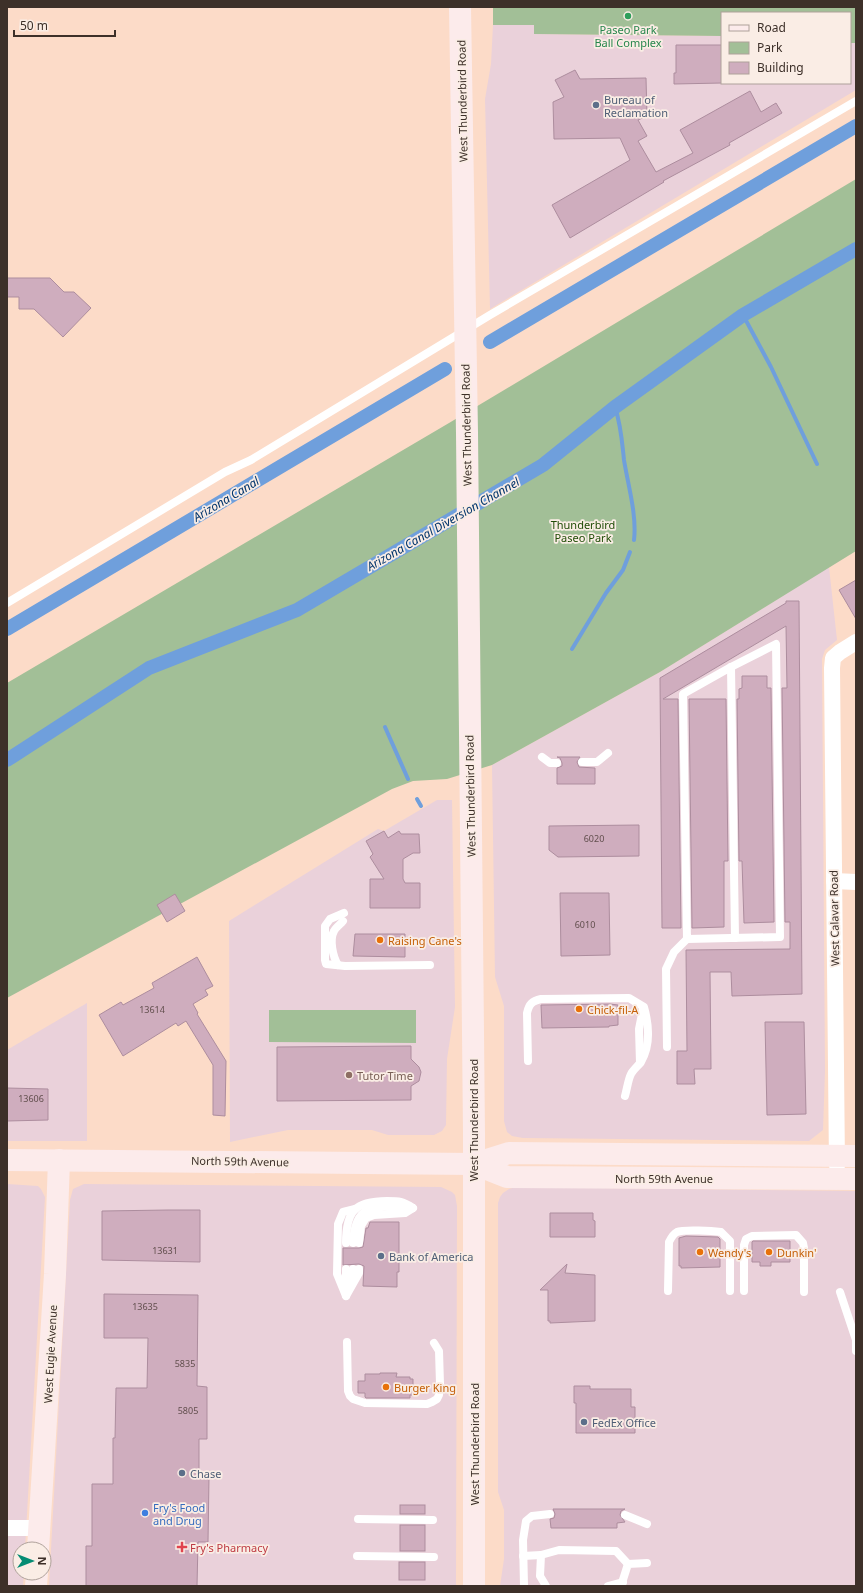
<svg xmlns="http://www.w3.org/2000/svg" width="863" height="1593" viewBox="0 0 863 1593" font-family="'Noto Sans',sans-serif">
	<style>
		.commercial { fill: #ead1da }
		.green { fill: #a2bf97 }
		.lines { fill: none; stroke-linecap: round; stroke-linejoin: round }
		.stream { stroke: #6f9fdc; stroke-width: 4 }
		.canal { stroke: #6f9fdc; stroke-width: 14 }
		.building { fill: #cfadbe; stroke: #ad8d9e }
		.lane { stroke: #fff; stroke-width: 8 }
		.street { stroke: #fff; stroke-width: 16 }
		.secondary { stroke: #fcebeb; stroke-width: 22 }
		.leisure-dot { fill: #2e9e5b; stroke: #faede5; stroke-width: 1.5 }
		.service-dot { fill: #5c6f8a; stroke: #faede5; stroke-width: 1.5 }
		.food-dot { fill: #e8710a; stroke: #faede5; stroke-width: 1.5 }
		.education-dot { fill: #8d6e63; stroke: #faede5; stroke-width: 1.5 }
		.shop-dot { fill: #3f7fe0; stroke: #faede5; stroke-width: 1.5 }
		.health-dot { fill: #e0444e; stroke: #faede5; stroke-width: 1.5 }
		.labels { text-anchor: middle; dominant-baseline: central; stroke-width: 3.5; stroke-linejoin: round; paint-order: stroke }
		.number-label { font-size: 9px; fill: #624f4e }
		.leisure-label { font-size: 11px; fill: #27864d; stroke: #faede5 }
		.service-label { font-size: 11px; fill: #4e5e75; stroke: #faede5; text-anchor: start }
		.street-label { font-size: 11px; fill: #3d3029; stroke: #faede5 }
		.park-label { font-size: 11px; fill: #1f4c06; stroke: #faede5 }
		.food-label { font-size: 11px; fill: #c56008; stroke: #faede5; text-anchor: start }
		.education-label { font-size: 11px; fill: #785e54; stroke: #faede5; text-anchor: start }
		.shop-label { font-size: 11px; fill: #366cbe; stroke: #faede5; text-anchor: start }
		.health-label { font-size: 11px; fill: #be3a42; stroke: #faede5; text-anchor: start }
		.water-label { font-size: 12px; font-style: italic; fill: #02356c; stroke: #faede5 }
	</style>
	<rect width="100%" height="100%" fill="#fcdbc8"/>
	<!-- commercial -->
	<g class="commercial">
		<path d="M493 25H534L535 34 722 36V83H850V43H856V90L490 309 485 99 491 64Z"/>
		<path d="M829 567 837 640 825 650 822 659 825 1071 823 1130 809 1141 523 1138 512 1136 507 1132 504 1121V1006L495 977 492 765 660 672Z"/>
		<path d="M437 800H452L455 1007 447 1059 446 1125 442 1131 434 1135H388L372 1130H288L230 1142 229 921 378 829 384 831Z"/>
		<path d="M87 1003V1141H7V1050Z"/>
		<path d="M7 1184 38 1186 41 1189 45 1197 25 1549H20V1573H24L23 1586H7Z"/>
		<path d="M84 1184 441 1187 452 1192 455 1195 457 1206 456 1586H49L70 1200 73 1189Z"/>
		<path d="M516 1187 856 1191V1586H500L504 1559V1510L498 1492V1203L500 1197 503 1193 509 1189Z"/>
	</g>
	<!-- green -->
	<g class="green">
		<path d="M493 7H856V43H850V13H722V36L534 34V25H493Z"/>
		<path d="M856 179V551L660 672 492 765 447 779 413 781 392 789 7 998V683L449 423Z"/>
		<path d="M269 1010H416V1043L269 1042Z"/>
	</g>
	<g class="lines">
		<!-- stream -->
		<g class="stream">
			<path d="M743 315 771 367 817 464"/>
			<path d="M615 407C621 425 622 441 624 460 628 485 637 515 634 540"/>
			<path d="M572 649 606 593 623 570 630 552"/>
			<path d="M385 727 408 779"/>
			<path d="M417 799 421 806"/>
		</g>
		<!-- canal -->
		<g class="canal">
			<path d="M490 342 856 126"/>
			<path d="M7 629 445 369"/>
			<path d="M7 760 149 668 297 610 543 465 615 407 743 315 856 249"/>
		</g>
	</g>
	<!-- building -->
	<g class="building">
		<path d="M676 45H722V83L674 84V73H676Z"/>
		<path d="M575 70 580 79 646 78 647 116 638 120 647 136 638 141 656 172 693 153 680 130 750 91 761 112 776 103 782 113 729 143 730 145 663 181 664 182 570 238 552 205 630 160 620 138 554 139 553 102 564 97 555 80Z"/>
		<path d="M7 278H50L64 292H74L91 308 63 337 34 309H19V297H7Z"/>
		<path d="M856 580V619L839 590Z"/>
		<path d="M786 601H799L802 994 732 996 731 972H710L711 1069H694L695 1084H677V1051H687L686 950 790 949V922H785L782 688H787L786 626 663 699H678L681 928H662L660 678 786 603Z"/>
		<path d="M742 676H767V688H771L774 922 744 923 742 861H739L737 699H739V689L742 688Z"/>
		<path d="M689 699H726L728 861H724V927L692 928Z"/>
		<path d="M557 757H580L577 762 579 767 595 768V784H557V768L562 766V763L560 758Z"/>
		<path d="M639 825V856L558 857 549 850V826Z"/>
		<path d="M384 831 388 838 399 831 401 834H419L420 853H413L403 859V879L405 883H420V908H370V879H384L370 857 373 854 366 841Z"/>
		<path d="M560 893H609L610 955 561 956Z"/>
		<path d="M175 894 185 911 167 922 157 905Z"/>
		<path d="M355 934H405V957L353 956Z"/>
		<path d="M197 957 213 986 205 990 208 995 193 1004 198 1013 197 1014 226 1061 225 1116 213 1115V1065L186 1021 178 1026 176 1023 123 1056 99 1015 121 1002 123 1005 154 988 152 983Z"/>
		<path d="M610 1004 618 1005V1025L609 1026V1027L542 1028 541 1005Z"/>
		<path d="M765 1022H804L806 1114 767 1115Z"/>
		<path d="M411 1046V1059L419 1067 421 1072 419 1081 411 1086V1100L277 1101V1047Z"/>
		<path d="M7 1088 48 1089V1120L7 1121Z"/>
		<path d="M168 1210H200V1262L102 1260V1211Z"/>
		<path d="M550 1213H593V1220L595 1221V1237H550Z"/>
		<path d="M370 1222H399V1272H397V1287L363 1286 364 1266 359 1264 343 1265V1248H359L363 1247 366 1228H368Z"/>
		<path d="M686 1236 718 1237 720 1239V1267L681 1268V1266H679V1238Z"/>
		<path d="M753 1241H790V1262H771V1266H760V1262H752V1242Z"/>
		<path d="M567 1264 565 1273 595 1275V1321L550 1323V1321H548V1290H540Z"/>
		<path d="M104 1294 198 1295 197 1386 207 1387V1439H199V1477H209L208 1542H198L197 1586H86V1546H92V1484H113V1438H115L116 1388H147L148 1338H104Z"/>
		<path d="M380 1373H397L396 1377H410V1379H413V1395H410V1398H366L365 1397V1393H358V1381H365V1374H380Z"/>
		<path d="M574 1386H590V1389H631V1407H635V1433H576V1403H574Z"/>
		<rect x="400" y="1505" width="25" height="9"/>
		<path d="M553 1509H625L621 1511 620 1515 625 1522 617 1523V1528H551L550 1519 554 1518 555 1514Z"/>
		<rect x="400" y="1525" width="25" height="26"/>
		<rect x="399" y="1562" width="26" height="18"/>
	</g>
	<g class="lines">
		<!-- lane -->
		<g class="lane">
			<path d="M7 603 225 472 251 460 490 315 856 101"/>
			<path d="M776 644 780 937 687 939 683 694 731 667Z"/>
			<path d="M731 667 735 938"/>
			<path d="M542 757 550 763H557"/>
			<path d="M582 762H597L608 753"/>
			<path d="M344 913 330 919 325 926V960L326 964 345 966 430 965"/>
			<path d="M338 965C333 957 329 940 334 931 336 927 341 924 343 921"/>
			<path d="M667 1047 666 969 674 952 687 939"/>
			<path d="M528 1061 527 1013C529 1004 532 1001 541 999L629 998 644 1007C649 1025 651 1045 641 1062 638 1066 633 1070 631 1074 628 1080 627 1089 625 1096"/>
			<path d="M640 1063 639 1029 643 1009"/>
			<path d="M346 1243C346 1211 355 1201 387 1201 399 1201 403 1201 413 1208"/>
			<path d="M353 1243C355 1199 379 1207 412 1208"/>
			<path d="M359 1243 361 1226 366 1218 374 1215 405 1213 413 1208"/>
			<path d="M346 1269V1287"/>
			<path d="M350 1283 353 1269"/>
			<path d="M668 1291 669 1242C671 1238 673 1234 677 1232 684 1229 713 1231 721 1232L730 1241V1291"/>
			<path d="M744 1291V1245L746 1239 752 1236 796 1235 803 1243 804 1248V1292"/>
			<path d="M840 1292 856 1340V1351"/>
			<path d="M346 1296 337 1274 338 1224 343 1212 355 1209"/>
			<path d="M346 1296 359 1273V1269"/>
			<path d="M347 1342 348 1391 350 1396 353 1399 365 1403 427 1404 432 1402 437 1399 439 1395 440 1384 439 1351 434 1343"/>
			<path d="M625 1515 647 1524"/>
			<path d="M358 1519 433 1520"/>
			<path d="M357 1556 434 1557"/>
			<path d="M523 1556 541 1555"/>
			<path d="M524 1586 523 1540 526 1521 532 1516 550 1514"/>
			<path d="M546 1586 540 1576 541 1555 559 1550 616 1551 628 1564"/>
			<path d="M608 1586 623 1582"/>
			<path d="M621 1586 628 1564 647 1563"/>
		</g>
		<!-- street -->
		<g class="street">
			<path d="M834 881 856 882"/>
			<path d="M837 1166 832 668 833 658 840 652 856 642"/>
			<path d="M7 1528H39"/>
		</g>
		<!-- secondary -->
		<g class="secondary">
			<path d="M460 7 467 433 474 1133V1586"/>
			<path d="M7 1160 474 1164 509 1153 856 1156"/>
			<path d="M474 1164 507 1177 856 1179"/>
			<path d="M38 1549 55 1274 59 1160"/>
			<path d="M36 1586 37 1573"/>
		</g>
	</g>
	<!-- markers -->
	<circle class="leisure-dot" cx="628" cy="16" r="4"/>
	<g class="service-dot">
		<circle cx="596" cy="105" r="4"/>
		<circle cx="381" cy="1256" r="4"/>
		<circle cx="584" cy="1422" r="4"/>
		<circle cx="182" cy="1473" r="4"/>
	</g>
	<g class="food-dot">
		<circle cx="380" cy="940" r="4"/>
		<circle cx="579" cy="1009" r="4"/>
		<circle cx="700" cy="1252" r="4"/>
		<circle cx="769" cy="1252" r="4"/>
		<circle cx="386" cy="1387" r="4"/>
	</g>
	<circle class="education-dot" cx="349" cy="1075" r="4"/>
	<circle class="shop-dot" cx="145" cy="1513" r="4"/>
	<path class="health-dot" d="M180 1541h4v4h4v4h-4v4h-4v-4h-4v-4h4z"/>
	<g class="labels">
		<!-- number labels -->
		<g class="number-label">
			<text x="594" y="838">6020</text>
			<text x="585" y="924">6010</text>
			<text x="152" y="1009">13614</text>
			<text x="31" y="1098">13606</text>
			<text x="165" y="1250">13631</text>
			<text x="145" y="1306">13635</text>
			<text x="185" y="1363">5835</text>
			<text x="188" y="1410">5805</text>
		</g>
		<!-- leisure labels -->
		<g class="leisure-label">
			<text x="628" y="29">Paseo Park<tspan x="628" dy="13">Ball Complex</tspan></text>
		</g>
		<!-- service labels -->
		<g class="service-label">
			<text x="604" y="99">Bureau of<tspan x="604" dy="13">Reclamation</tspan></text>
			<text x="389" y="1256">Bank of America</text>
			<text x="592" y="1422">FedEx Office</text>
			<text x="190" y="1473">Chase</text>
		</g>
		<!-- street labels -->
		<g class="street-label">
			<text transform="translate(462 101) rotate(-91)">West Thunderbird Road</text>
			<text transform="translate(466 425) rotate(-91)">West Thunderbird Road</text>
			<text transform="translate(470 796) rotate(-91)">West Thunderbird Road</text>
			<text transform="translate(834 918) rotate(-91)">West Calavar Road</text>
			<text transform="translate(473 1120) rotate(-90)">West Thunderbird Road</text>
			<text transform="translate(240 1161) rotate(1)">North 59th Avenue</text>
			<text x="664" y="1178">North 59th Avenue</text>
			<text transform="translate(50 1354) rotate(-87)">West Eugie Avenue</text>
			<text transform="translate(474 1444) rotate(-90)">West Thunderbird Road</text>
		</g>
		<!-- park labels -->
		<g class="park-label">
			<text x="583" y="524">Thunderbird<tspan x="583" dy="13">Paseo Park</tspan></text>
		</g>
		<!-- food labels -->
		<g class="food-label">
			<text x="388" y="940">Raising Cane's</text>
			<text x="587" y="1009">Chick-fil-A</text>
			<text x="708" y="1252">Wendy's</text>
			<text x="777" y="1252">Dunkin'</text>
			<text x="394" y="1387">Burger King</text>
		</g>
		<!-- education labels -->
		<g class="education-label">
			<text x="357" y="1075">Tutor Time</text>
		</g>
		<!-- shop labels -->
		<g class="shop-label">
			<text x="153" y="1507">Fry's Food<tspan x="153" dy="13">and Drug</tspan></text>
		</g>
		<!-- health labels -->
		<g class="health-label">
			<text x="190" y="1547">Fry's Pharmacy</text>
		</g>
		<!-- water labels -->
		<g class="water-label">
			<text transform="translate(226 499) rotate(-31)">Arizona Canal</text>
			<text transform="translate(443 524) rotate(-30)">Arizona Canal Diversion Channel</text>
		</g>
	</g>
	<!-- border -->
	<rect width="863" height="1593" fill="none" stroke="#3d3029" stroke-width="16"/>
	<!-- legend -->
	<rect x="721" y="12" width="130" height="72" fill="#faede5" stroke="#aea19a"/>
	<rect x="729" y="25" width="20" height="6" fill="#fcebeb" stroke="#aea19a"/>
	<text x="757" y="32" font-size="12" fill="#3d3029">Road</text>
	<rect x="729" y="42" width="20" height="12" fill="#a2bf97" stroke="#aea19a"/>
	<text x="757" y="52" font-size="12" fill="#3d3029">Park</text>
	<rect x="729" y="62" width="20" height="12" fill="#cfadbe" stroke="#aea19a"/>
	<text x="757" y="72" font-size="12" fill="#3d3029">Building</text>
	<!-- north arrow -->
	<g transform="translate(32 1561) rotate(90)"><circle r="19" fill="#faede5" stroke="#aea19a"/>
	<path d="M0-3L7 15L0 10L-7 15Z" fill="#058c73"/>
	<text y="-6" font-size="11" font-weight="bold" text-anchor="middle" fill="#3d3029">N</text>
	</g>
	<!-- scale -->
	<path d="M14 30v6h101v-6" fill="none" stroke="#3d3029" stroke-width="2"/>
	<text x="20" y="30" font-size="12" fill="#3d3029" stroke="#faede5" stroke-width="3" paint-order="stroke">50 m</text>
</svg>
